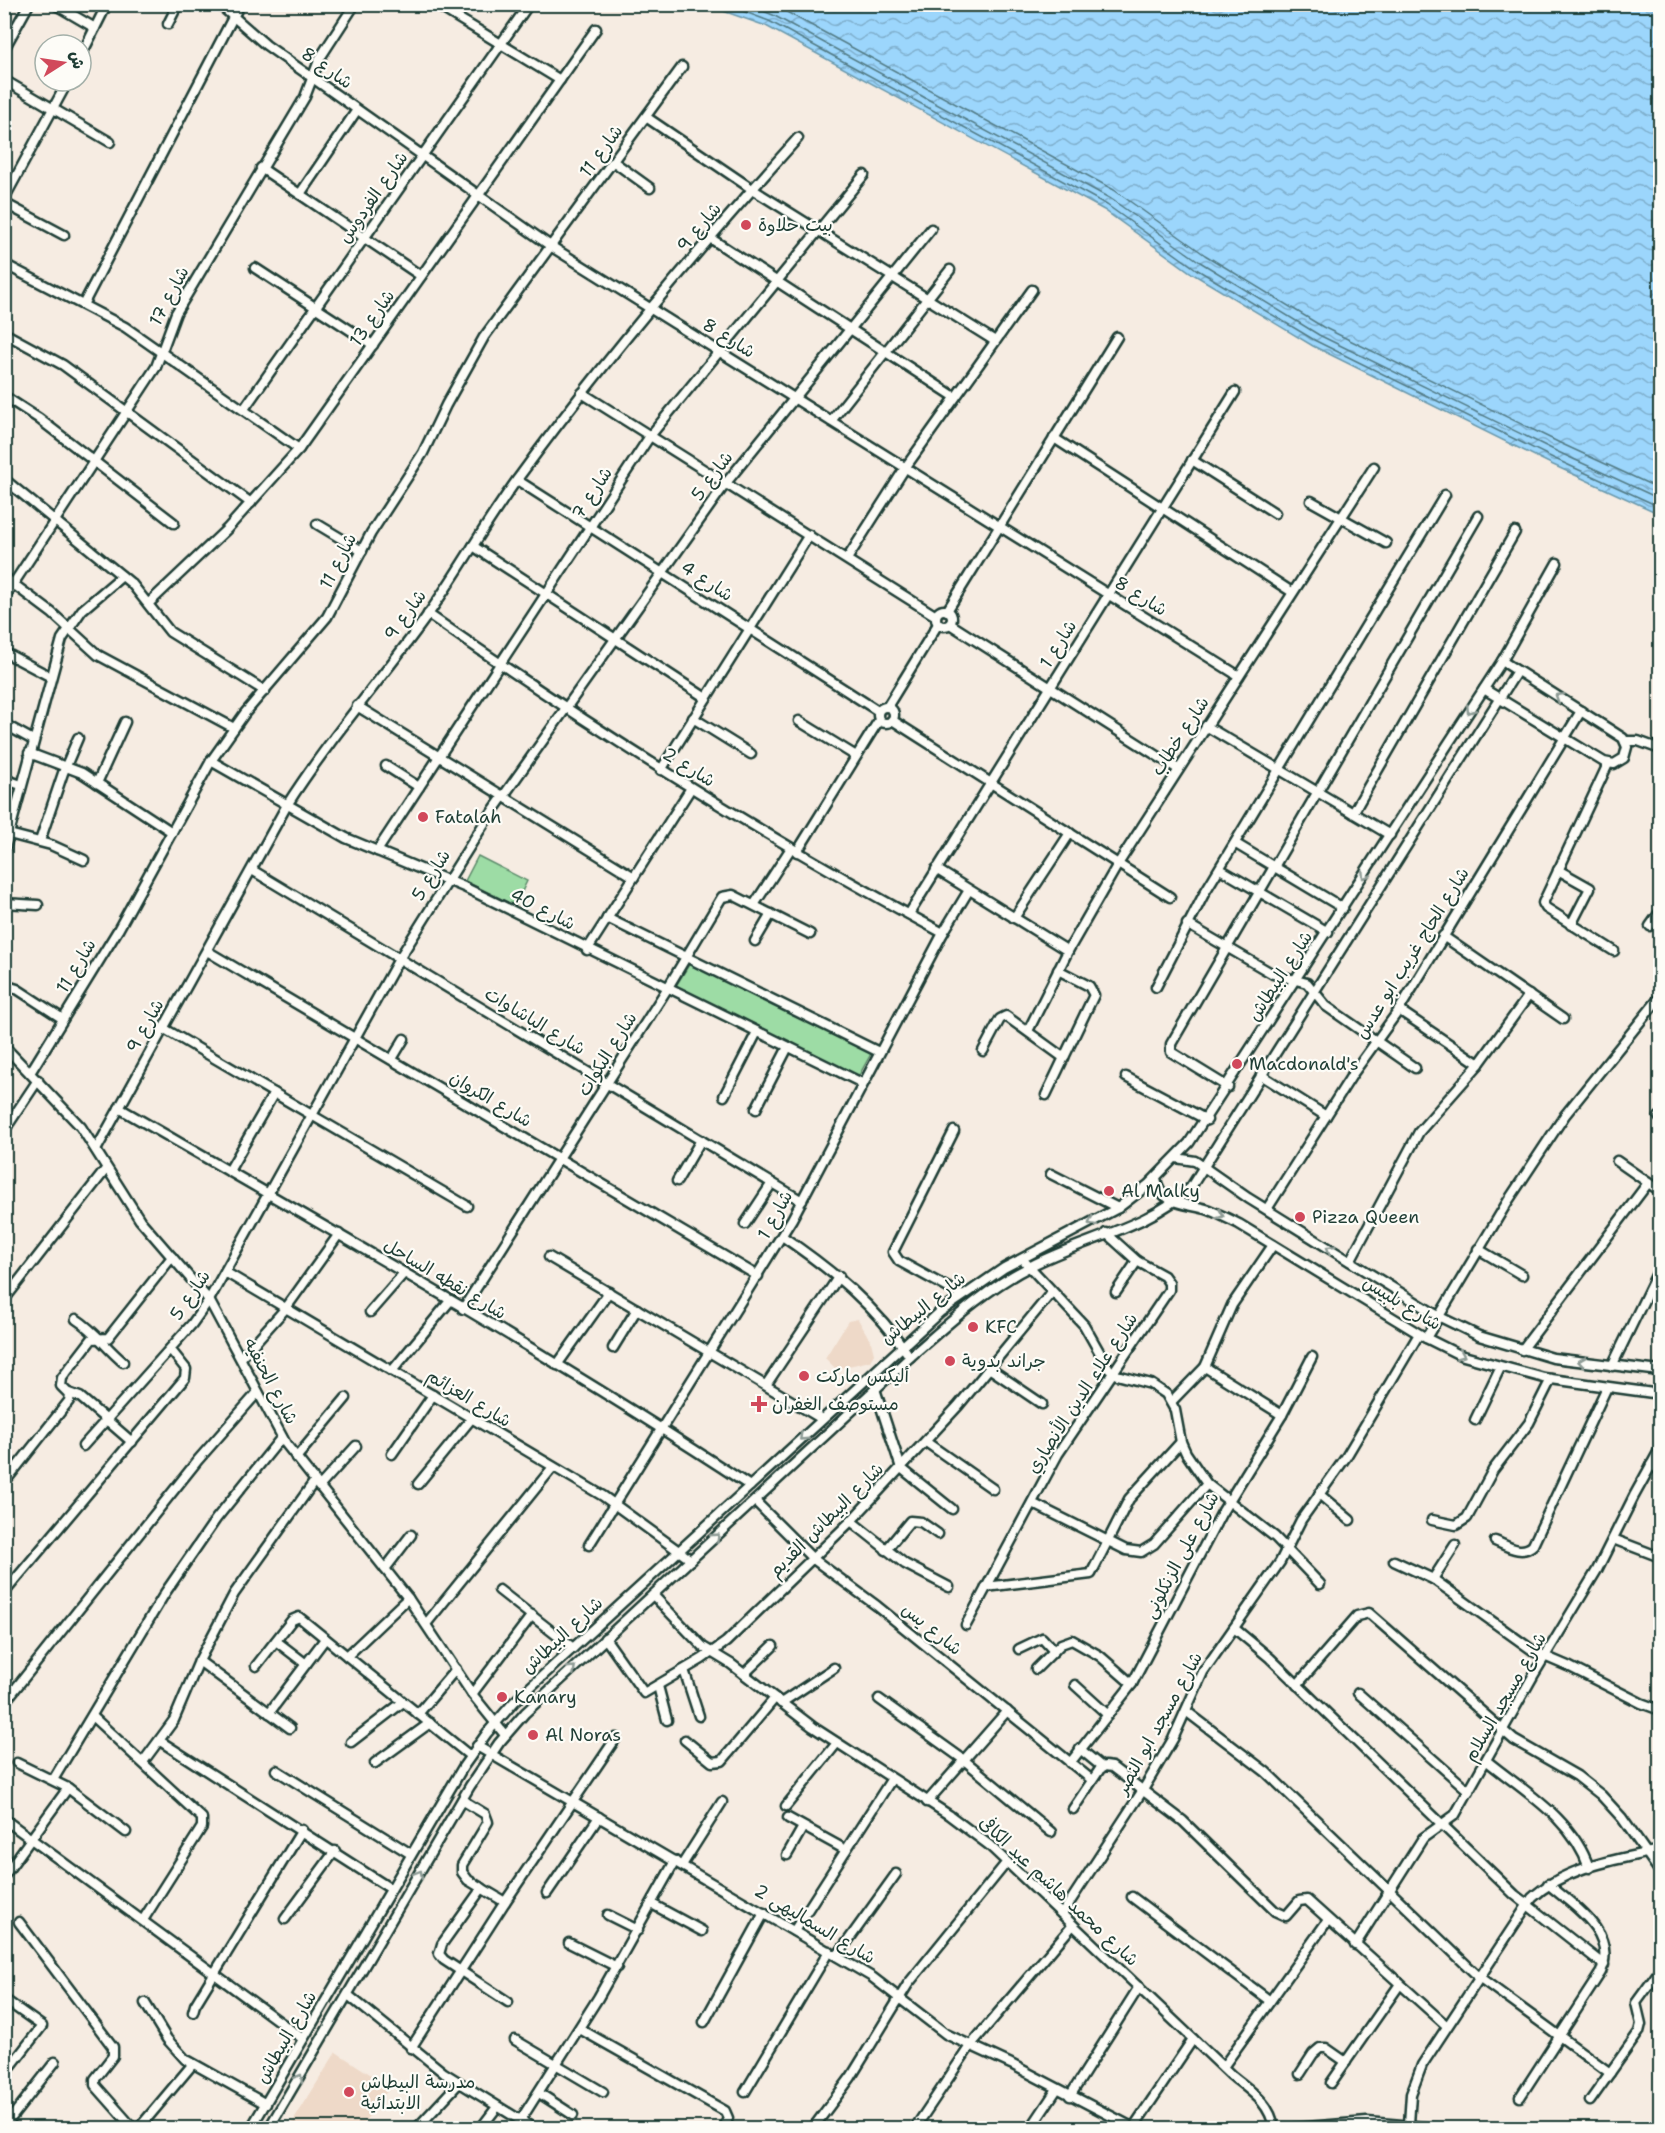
<svg xmlns="http://www.w3.org/2000/svg" width="1665" height="2133" viewBox="0 0 1665 2133" font-family="'Shantell Sans','Playpen Sans Arabic',sans-serif">
	<style>
		.built { fill: #eed9c8 }
		.park { fill: #9ddca5; stroke: #5e8c6c; stroke-width: 1.5 }
		.water { fill: url(#water-waves); stroke: #6a99ac; stroke-width: 1.5 }
		.lines { fill: none; stroke-linecap: round; stroke-linejoin: round }
		.shore { stroke: #517a84; stroke-width: 1.5 }
		.minor-casing { stroke: #1f3d34; stroke-width: 13 }
		.minor { stroke: #fdfcf7; stroke-width: 8 }
		.oneway { stroke: #8e9c96 }
		.poi-dot { fill: #d1495b; stroke: #fdfcf7; stroke-width: 2 }
		.labels { text-anchor: middle; dominant-baseline: central; stroke-width: 4.5; stroke-linejoin: round; paint-order: stroke }
		.street-label { font-size: 18px; fill: #1f3d34; stroke: #fdfcf7 }
		.poi-label { font-size: 18px; fill: #1f3d34; stroke: #fdfcf7; text-anchor: start }
	</style>
	<defs>
		<pattern id="water-waves" width="16" height="10" patternUnits="userSpaceOnUse" patternTransform="scale(1.5)"><rect width="16" height="10" fill="#9cd6fc"/><path d="M0 5q4-4 8 0t8 0" fill="none" stroke="#7fafcd"/></pattern>
	</defs>
	<rect width="100%" height="100%" fill="#f6ece2"/>
	<filter id="ink" filterUnits="userSpaceOnUse"><feTurbulence type="fractalNoise" baseFrequency=".0167" numOctaves="2"/><feDisplacementMap in="SourceGraphic" scale="12" xChannelSelector="R" yChannelSelector="G"/><feConvolveMatrix kernelMatrix="1 2 1 2 8 2 1 2 1" color-interpolation-filters="sRGB"/></filter>
	<g filter="url(#ink)">
		<!-- built -->
		<g class="built">
			<path d="M858 1319 871 1342 874 1354 870 1361 836 1369 825 1358 848 1321Z"/>
			<path d="M336 2052 390 2087 360 2128H289Z"/>
		</g>
		<!-- park -->
		<g class="park">
			<path d="M478 856 527 881 515 906 465 881Z"/>
			<path d="M690 963 872 1052 858 1077 674 989Z"/>
		</g>
		<!-- water -->
		<path class="water" d="M706 5H1660V514L1551 464 1313 346 1193 274 1104 210 766 26Z"/>
		<g class="lines">
			<!-- shore -->
			<g class="shore">
				<path d="M724 4 769 21 1107 205 1196 269 1316 341 1553 458 1660 507"/>
				<path d="M746 4 773 15 1111 199 1200 262 1319 335 1556 451 1660 499"/>
				<path d="M772 4 1114 190 1205 255 1323 327 1560 443 1660 489"/>
			</g>
			<!-- minor casing -->
			<g class="minor-casing">
				<g id="minor">
					<path d="M54 4 95 28"/>
					<path d="M219 4 266 45 552 247 1239 676"/>
					<path d="M435 4 560 80"/>
					<path d="M168 24 178 4"/>
					<path d="M4 49 29 4"/>
					<path d="M81 56 107 4"/>
					<path d="M4 80 110 142"/>
					<path d="M646 117 752 189 995 341"/>
					<path d="M614 162 650 188"/>
					<path d="M261 168 421 276"/>
					<path d="M300 194 357 110"/>
					<path d="M4 199 68 81"/>
					<path d="M4 203 64 235"/>
					<path d="M710 238 955 397"/>
					<path d="M4 264 125 327 299 449"/>
					<path d="M255 268 373 345"/>
					<path d="M84 303 240 4"/>
					<path d="M4 333 63 365 251 503"/>
					<path d="M582 393 936 616"/>
					<path d="M4 396 38 418 174 523"/>
					<path d="M244 409 529 4"/>
					<path d="M831 421 950 270"/>
					<path d="M1054 438 1292 592"/>
					<path d="M1192 460 1275 513"/>
					<path d="M4 479 132 584 170 632 265 691"/>
					<path d="M517 480 878 711"/>
					<path d="M1311 501 1386 543"/>
					<path d="M317 524 362 551"/>
					<path d="M473 546 706 698"/>
					<path d="M847 559 905 468 1032 290"/>
					<path d="M4 577 52 613 98 655 234 728"/>
					<path d="M4 598 156 367 176 313 305 97 320 58 355 4"/>
					<path d="M149 603 227 529 299 449 596 29"/>
					<circle cx="944" cy="618" r="8"/>
					<path d="M947 611 1117 337"/>
					<path d="M428 614C594 730 764 837 943 933"/>
					<path d="M950 624 1178 769"/>
					<path d="M4 652 51 677"/>
					<path d="M1484 689 1604 762 1614 764 1624 758 1627 747 1623 738 1502 661"/>
					<path d="M357 706 634 877"/>
					<circle cx="886" cy="715" r="8"/>
					<path d="M887 707 938 624"/>
					<path d="M693 718 751 754"/>
					<path d="M892 720 1170 897"/>
					<path d="M799 721 856 756"/>
					<path d="M4 724 33 740"/>
					<path d="M1206 726 1390 835"/>
					<path d="M1625 741H1638L1660 749"/>
					<path d="M29 753 82 773 172 832"/>
					<path d="M211 761 346 838 464 887 862 1083"/>
					<path d="M1608 764 1543 903 1546 908 1614 951"/>
					<path d="M386 766 419 787"/>
					<path d="M661 770 809 535"/>
					<path d="M4 779 21 785"/>
					<path d="M97 783 125 722"/>
					<path d="M1353 813 1515 532"/>
					<path d="M9 834 51 845 84 860"/>
					<path d="M40 841 63 773 78 738"/>
					<path d="M1236 844 1343 908"/>
					<path d="M377 851 650 436 864 175"/>
					<path d="M4 852 62 639 82 610 122 576"/>
					<path d="M797 852 879 720"/>
					<path d="M936 869 1068 951"/>
					<path d="M1220 869 1328 932"/>
					<path d="M252 870 802 1201"/>
					<path d="M1558 870 1590 888 1571 925"/>
					<path d="M4 903 38 905"/>
					<path d="M754 905 791 848"/>
					<path d="M909 914 1235 392"/>
					<path d="M607 918 879 1052"/>
					<path d="M1014 918 1070 833"/>
					<path d="M1187 924 1273 974 1307 983 1326 1006 1415 1068"/>
					<path d="M1650 926 1660 912"/>
					<path d="M1443 936 1563 1019"/>
					<path d="M755 941 771 914"/>
					<path d="M587 950 691 788"/>
					<path d="M207 951 758 1276"/>
					<path d="M4 985 17 989 63 1019"/>
					<path d="M1156 987 1205 892 1445 495"/>
					<path d="M1399 1010 1479 1064"/>
					<path d="M163 1028 467 1206"/>
					<path d="M1028 1031 1068 951 1118 864 1374 467"/>
					<path d="M4 1046 81 1127 140 1220 209 1300 286 1444 408 1598 472 1694 505 1735"/>
					<path d="M983 1051 1000 1019 1006 1016 1064 1058"/>
					<path d="M392 1059 404 1039"/>
					<path d="M30 1073 118 930 211 761 245 713 327 617 371 533 423 453 446 405 484 337 682 67"/>
					<path d="M1261 1075 1326 1116"/>
					<path d="M1126 1077 1207 1120"/>
					<path d="M1228 1087 1171 1052V1044L1478 516"/>
					<path d="M1046 1095 1094 995 1089 986 1058 970"/>
					<path d="M724 1096 757 1032"/>
					<path d="M119 1108C331 1230 545 1351 750 1486"/>
					<path d="M756 1109 788 1047"/>
					<path d="M1659 1117 1660 1118"/>
					<path d="M4 1131 38 1080"/>
					<path d="M954 1131 893 1252 899 1261 961 1295"/>
					<path d="M96 1150 287 805C329 739 381 680 427 616 459 571 486 522 519 477 605 359 700 247 798 138"/>
					<path d="M1176 1158 1195 1161 1248 1198 1438 1316 1479 1336 1553 1358 1660 1371"/>
					<path d="M1617 1161 1660 1191"/>
					<path d="M229 1171 274 1093"/>
					<path d="M1051 1174 1118 1208"/>
					<path d="M1156 1178C1160 1206 1187 1203 1209 1210 1219 1214 1229 1219 1239 1224L1426 1338 1460 1355 1544 1378 1660 1394"/>
					<path d="M677 1181 701 1140"/>
					<path d="M1267 1209 1352 1075 1399 1010 1581 711"/>
					<path d="M745 1224 772 1183"/>
					<path d="M782 1236C832 1270 876 1306 910 1357"/>
					<path d="M1478 1249 1522 1275"/>
					<path d="M549 1257 822 1419"/>
					<path d="M1350 1261 1419 1132 1479 1064 1529 995"/>
					<path d="M1026 1263 1084 1325 1109 1369 1117 1375 1151 1384 1166 1394 1175 1410 1181 1442 1186 1453 1207 1484 1275 1537 1320 1584"/>
					<path d="M225 1272 603 1496 691 1560"/>
					<path d="M1116 1292 1137 1261"/>
					<path d="M4 1300 106 1169"/>
					<path d="M463 1309 667 989 722 897 733 895 810 934"/>
					<path d="M370 1312 404 1273"/>
					<path d="M76 1319C95 1331 106 1348 123 1362"/>
					<path d="M1426 1338 1508 1201 1565 1115 1660 997"/>
					<path d="M613 1348 637 1309"/>
					<path d="M1522 1350 1648 1183"/>
					<path d="M241 1358 286 1308 339 1234"/>
					<path d="M557 1365 609 1292"/>
					<path d="M1612 1366 1660 1267"/>
					<path d="M1205 1367 1282 1415"/>
					<path d="M989 1368 1042 1404"/>
					<path d="M392 1371 450 1301"/>
					<path d="M766 1385 839 1276"/>
					<path d="M875 1389 901 1468 952 1509"/>
					<path d="M69 1393 80 1397 132 1442"/>
					<path d="M1171 1402 1205 1367 1232 1305 1273 1245"/>
					<path d="M1475 1420 1500 1368"/>
					<path d="M926 1442 993 1489"/>
					<path d="M83 1446 192 1324 209 1300 399 959 485 822 726 483 931 229"/>
					<path d="M392 1454 433 1395"/>
					<path d="M296 1458 346 1398"/>
					<path d="M1651 1465 1660 1470"/>
					<path d="M4 1483 69 1401 70 1395 61 1386 62 1378 92 1339 108 1338 172 1257"/>
					<path d="M418 1484 472 1418"/>
					<path d="M319 1487 356 1446"/>
					<path d="M1319 1494 1350 1520"/>
					<path d="M755 1501 812 1558 877 1606 1092 1780"/>
					<path d="M1032 1503 1126 1550 1141 1552 1154 1544 1207 1484"/>
					<path d="M1432 1520 1456 1525 1467 1518 1493 1470 1529 1423 1551 1379"/>
					<path d="M851 1521 905 1564 949 1587"/>
					<path d="M1613 1539 1660 1557"/>
					<path d="M1495 1541C1507 1546 1522 1556 1533 1545L1607 1387"/>
					<path d="M589 1545 792 1219 943 933 969 890"/>
					<path d="M886 1550 910 1521 921 1522 938 1534"/>
					<path d="M1394 1561 1433 1579 1535 1652 1570 1667 1641 1703 1660 1710"/>
					<path d="M385 1569 411 1535"/>
					<path d="M1433 1579 1455 1545"/>
					<path d="M986 1587 1091 1574 1129 1499 1181 1442"/>
					<path d="M499 1590 573 1648"/>
					<path d="M4 1593 185 1378 186 1369 170 1349"/>
					<path d="M653 1595 703 1647 731 1664 813 1727 949 1815 989 1845 1231 2075C1250 2091 1270 2102 1274 2128"/>
					<path d="M426 1624 553 1467"/>
					<path d="M966 1625 1058 1454 1169 1290V1283L1164 1276 1137 1261 1106 1233"/>
					<path d="M1234 1628 1270 1658 1515 1895 1604 1965"/>
					<path d="M605 1638 644 1693 702 1659 726 1642 851 1521 958 1406 1052 1292"/>
					<path d="M276 1641 306 1664"/>
					<path d="M1019 1649 1042 1638 1054 1651"/>
					<path d="M347 1656 408 1598"/>
					<path d="M199 1661 290 1728"/>
					<path d="M256 1666 292 1620 299 1617 470 1756"/>
					<path d="M1036 1669 1061 1644 1072 1640 1100 1656 1132 1684"/>
					<path d="M684 1670 699 1716"/>
					<path d="M744 1674 773 1646"/>
					<path d="M1075 1685 1108 1715"/>
					<path d="M1297 1685 1357 1616 1369 1613 1514 1740 1577 1776 1601 1795 1622 1818 1660 1872"/>
					<path d="M658 1686 667 1720"/>
					<path d="M1358 1693 1469 1791"/>
					<path d="M472 1694 532 1615"/>
					<path d="M879 1699 964 1760 1051 1832"/>
					<path d="M4 1703 198 1460 258 1392"/>
					<path d="M781 1703 834 1668"/>
					<path d="M1186 1711 1266 1772 1479 1977 1610 2073"/>
					<path d="M269 1713 325 1639"/>
					<path d="M418 1714 456 1669"/>
					<path d="M93 1717 202 1818V1827L143 1920"/>
					<path d="M685 1740 712 1762 722 1761 775 1698"/>
					<path d="M160 1741 391 1889"/>
					<path d="M351 1742 403 1702"/>
					<path d="M477 1746 872 1977 946 2034 1011 2064 1134 2128"/>
					<path d="M1080 1749 1102 1767"/>
					<path d="M1487 1761C1525 1792 1573 1819 1589 1868"/>
					<path d="M143 1762 174 1720 199 1661 234 1594 314 1482"/>
					<path d="M17 1763 68 1788 126 1832"/>
					<path d="M375 1763 430 1723"/>
					<path d="M1070 1763 1132 1684 1221 1514 1282 1415 1312 1357"/>
					<path d="M276 1770 411 1854"/>
					<path d="M53 1780 165 1593 216 1519 282 1437"/>
					<path d="M462 1800 485 1814 488 1822 462 1865V1872L468 1880 505 1902"/>
					<path d="M927 1802 1007 1711"/>
					<path d="M786 1806 837 1743"/>
					<path d="M1073 1809 1100 1769 1105 1766 1112 1767 1183 1821 1275 1911 1286 1916 1299 1901 1307 1900 1447 2026"/>
					<path d="M788 1818 846 1850"/>
					<path d="M4 1819 303 2039"/>
					<path d="M787 1855 803 1827"/>
					<path d="M682 1865 722 1802"/>
					<path d="M4 1876 68 1788"/>
					<path d="M482 1888 442 1944 439 1954 444 1960 508 2002"/>
					<path d="M547 1893 599 1817"/>
					<path d="M1132 1897 1270 2001"/>
					<path d="M652 1904 702 1931"/>
					<path d="M1062 1914 1143 1790 1173 1739 1203 1672 1280 1562 1301 1520 1346 1457 1419 1334"/>
					<path d="M608 1915 638 1930"/>
					<path d="M285 1919 335 1851"/>
					<path d="M19 1922 113 2047V2056L95 2079V2085L133 2128"/>
					<path d="M794 1931 891 1780"/>
					<path d="M569 1943 617 1967"/>
					<path d="M1355 1945 1423 1838 1455 1815 1533 1676 1597 1570 1634 1496 1660 1449"/>
					<path d="M837 1956 896 1874"/>
					<path d="M348 1995 444 2073 533 2128"/>
					<path d="M4 1999 42 2026 4 2075"/>
					<path d="M145 2003 167 2039 185 2059 266 2104"/>
					<path d="M193 2012 195 2005 302 1830"/>
					<path d="M704 2022 764 1913"/>
					<path d="M580 2029 725 2111 728 2118 724 2128"/>
					<path d="M515 2040 603 2092"/>
					<path d="M411 2048 505 1902 616 1738"/>
					<path d="M1223 2067 1328 1920"/>
					<path d="M1300 2074 1313 2054 1320 2048H1326L1346 2062"/>
					<path d="M1331 2083 1400 1984"/>
					<path d="M745 2092 829 1951"/>
					<path d="M539 2093 573 2115"/>
					<path d="M1070 2096 1139 1987"/>
					<path d="M1520 2097 1601 1972C1617 1932 1575 1907 1548 1884"/>
					<path d="M1590 2101 1639 2032 1641 2024 1636 2003 1660 1970"/>
					<path d="M520 2121 598 1998 675 1861"/>
					<path d="M1409 2124 1411 2094 1422 2065 1532 1898C1566 1866 1616 1860 1660 1850"/>
					<path d="M4 2127 55 2062"/>
					<path d="M139 2128 192 2065"/>
					<path d="M251 2128 463 1767 487 1733 514 1702 940 1312 1004 1268 1118 1208 1148 1185 1189 1143 1502 661 1557 563"/>
					<path d="M269 2128 470 1786 499 1743 525 1713 910 1357C948 1324 985 1289 1031 1266 1082 1239 1149 1228 1191 1187L1517 671"/>
					<path d="M417 2128 458 2084"/>
					<path d="M481 2128 497 2107"/>
					<path d="M813 2128 851 2077 908 1984 1007 1862"/>
					<path d="M915 2128 970 2046 1073 1925"/>
					<path d="M1031 2128 1057 2089"/>
					<path d="M1133 2128 1193 2039"/>
					<path d="M1295 2128 1367 2122 1437 2128"/>
				</g>
			</g>
			<!-- minor -->
			<use href="#minor" class="minor"/>
		</g>
		<!-- one-way arrows -->
		<defs><path id="oneway-chevron" d="M-2-3.5L2.5 0L-2 3.5" fill="none" stroke-width="1.6" stroke-linecap="round" stroke-linejoin="round" transform="scale(1.5)"/></defs>
		<g class="oneway">
			<use href="#oneway-chevron" transform="translate(1559 697) rotate(-148)"/>
			<use href="#oneway-chevron" transform="translate(1470 710) rotate(123)"/>
			<use href="#oneway-chevron" transform="translate(1365 875) rotate(123)"/>
			<use href="#oneway-chevron" transform="translate(1220 1215) rotate(23)"/>
			<use href="#oneway-chevron" transform="translate(1092 1222) rotate(152)"/>
			<use href="#oneway-chevron" transform="translate(1330 1249) rotate(-148)"/>
			<use href="#oneway-chevron" transform="translate(1461 1355) rotate(22)"/>
			<use href="#oneway-chevron" transform="translate(1582 1362) rotate(-171)"/>
			<use href="#oneway-chevron" transform="translate(803 1437) rotate(137)"/>
			<use href="#oneway-chevron" transform="translate(716 1537) rotate(-43)"/>
			<use href="#oneway-chevron" transform="translate(572 1669) rotate(-43)"/>
			<use href="#oneway-chevron" transform="translate(419 1874) rotate(-60)"/>
			<use href="#oneway-chevron" transform="translate(299 2078) rotate(-59)"/>
		</g>
	</g>
	<!-- markers -->
	<g class="poi-dot">
		<circle cx="746" cy="225" r="6"/>
		<circle cx="423" cy="817" r="6"/>
		<circle cx="1237" cy="1064" r="6"/>
		<circle cx="1109" cy="1191" r="6"/>
		<circle cx="1300" cy="1217" r="6"/>
		<circle cx="973" cy="1327" r="6"/>
		<circle cx="950" cy="1361" r="6"/>
		<circle cx="804" cy="1376" r="6"/>
		<path d="M756 1395h6v6h6v6h-6v6h-6v-6h-6v-6h6z"/>
		<circle cx="502" cy="1697" r="6"/>
		<circle cx="533" cy="1735" r="6"/>
		<circle cx="349" cy="2092" r="6"/>
	</g>
	<g class="labels">
		<!-- street labels -->
		<g class="street-label">
			<text transform="translate(327 68) rotate(35)">شارع 8</text>
			<text transform="translate(601 151) rotate(-54)">شارع 11</text>
			<text transform="translate(373 197) rotate(-55)">شارع الفردوس</text>
			<text transform="translate(699 227) rotate(-50)">شارع 9</text>
			<text transform="translate(169 296) rotate(-62)">شارع 17</text>
			<text transform="translate(372 318) rotate(-55)">شارع 13</text>
			<text transform="translate(729 338) rotate(32)">شارع 8</text>
			<text transform="translate(712 476) rotate(-53)">شارع 5</text>
			<text transform="translate(592 493) rotate(-57)">شارع 7</text>
			<text transform="translate(338 561) rotate(-63)">شارع 11</text>
			<text transform="translate(707 581) rotate(33)">شارع 4</text>
			<text transform="translate(1141 596) rotate(32)">شارع 8</text>
			<text transform="translate(405 615) rotate(-54)">شارع 9</text>
			<text transform="translate(1058 644) rotate(-58)">شارع 1</text>
			<text transform="translate(1180 736) rotate(-57)">شارع خطاب</text>
			<text transform="translate(689 767) rotate(32)">شارع 2</text>
			<text transform="translate(431 875) rotate(-58)">شارع 5</text>
			<text transform="translate(543 909) rotate(27)">شارع 40</text>
			<text transform="translate(1412 953) rotate(-58)">شارع الحاج غريب ابو عدس</text>
			<text transform="translate(76 966) rotate(-59)">شارع 11</text>
			<text transform="translate(1280 976) rotate(-57)">شارع البيطاش</text>
			<text transform="translate(535 1021) rotate(31)">شارع الباشاوات</text>
			<text transform="translate(145 1026) rotate(-61)">شارع 9</text>
			<text transform="translate(607 1054) rotate(-58)">شارع البكوات</text>
			<text transform="translate(491 1099) rotate(31)">شارع الكروان</text>
			<text transform="translate(775 1215) rotate(-61)">شارع 1</text>
			<text transform="translate(445 1279) rotate(31)">شارع نقطه الساحل</text>
			<text transform="translate(190 1295) rotate(-56)">شارع 5</text>
			<text transform="translate(1402 1303) rotate(31)">شارع بلبيس</text>
			<text transform="translate(923 1308) rotate(-39)">شارع البيطاش</text>
			<text transform="translate(271 1381) rotate(62)">شارع الحنفيه</text>
			<text transform="translate(1082 1393) rotate(-57)">شارع علاء الدين الأنصاري</text>
			<text transform="translate(469 1398) rotate(31)">شارع العزائم</text>
			<text transform="translate(826 1520) rotate(-45)">شارع البيطاش القديم</text>
			<text transform="translate(1181 1555) rotate(-62)">شارع على الزنكلونى</text>
			<text transform="translate(932 1629) rotate(39)">شارع يس</text>
			<text transform="translate(562 1635) rotate(-43)">شارع البيطاش</text>
			<text transform="translate(1505 1697) rotate(-60)">شارع مسجد السلام</text>
			<text transform="translate(1159 1723) rotate(-61)">شارع مسجد ابو النصر</text>
			<text transform="translate(1059 1891) rotate(43)">شارع محمد هاشم عبد الكافى</text>
			<text transform="translate(815 1924) rotate(31)">شارع السماليهى 2</text>
			<text transform="translate(286 2037) rotate(-60)">شارع البيطاش</text>
		</g>
		<!-- poi labels -->
		<g class="poi-label">
			<text x="758" y="225">بيت حلاوة</text>
			<text x="435" y="817">Fatalah</text>
			<text x="1249" y="1064">Macdonald's</text>
			<text x="1121" y="1191">Al Malky</text>
			<text x="1312" y="1217">Pizza Queen</text>
			<text x="985" y="1327">KFC</text>
			<text x="962" y="1361">جراند بدوية</text>
			<text x="816" y="1376">أليكس ماركت</text>
			<text x="772" y="1404">مستوصف الغفران</text>
			<text x="514" y="1697">Kanary</text>
			<text x="545" y="1735">Al Noras</text>
			<text x="361" y="2082">مدرسة البيطاش<tspan x="361" dy="21">الابتدائية</tspan></text>
		</g>
	</g>
	<!-- margin -->
	<rect width="1665" height="2133" fill="none" stroke="#fdfcf7" stroke-width="24"/>
	<rect x="12" y="12" width="1641" height="2109" fill="none" stroke="#1f3d34" stroke-width="2" filter="url(#ink)"/>
	<!-- north arrow -->
	<g transform="translate(63 63) rotate(78)"><circle r="28" fill="#fdfcf7" stroke="#a4b0a9" stroke-width="1.5"/>
	<path d="M0-4.5L10 22L0 15L-10 22Z" fill="#d1495b"/>
	<text y="-9" font-size="16" font-weight="bold" text-anchor="middle" fill="#1f3d34">ش</text>
	</g>
</svg>
